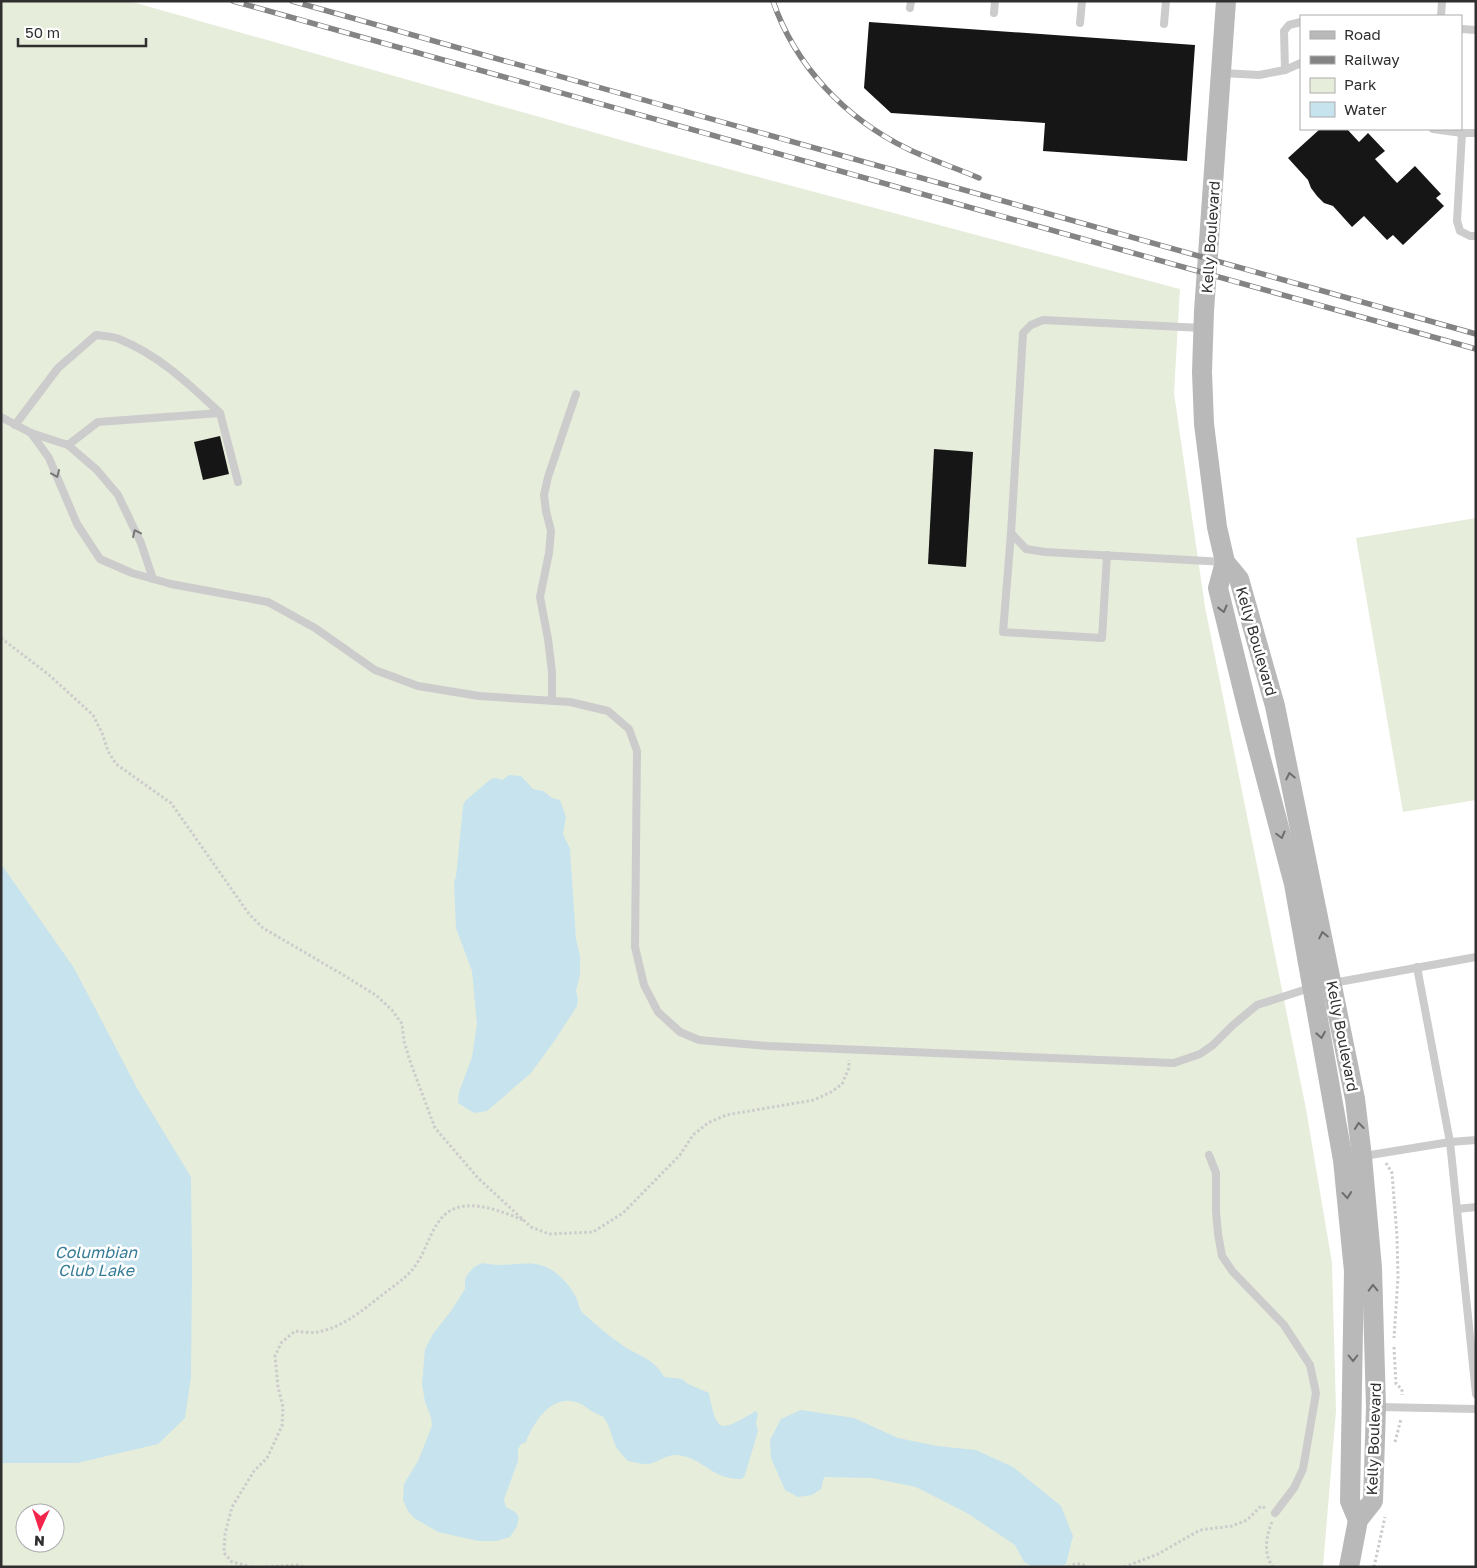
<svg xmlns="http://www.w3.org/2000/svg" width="1477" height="1568" viewBox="0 0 1477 1568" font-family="'Golos Text',sans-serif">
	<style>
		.green { fill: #e7eddb; fill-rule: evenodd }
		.water { fill: #c6e3ee }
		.building { fill: #161616 }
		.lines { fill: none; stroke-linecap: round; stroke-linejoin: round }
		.path { stroke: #ccc; stroke-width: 3; stroke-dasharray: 2.5 2.5; stroke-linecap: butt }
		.lane { stroke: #ccc; stroke-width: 8 }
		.secondary { stroke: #b9b9b9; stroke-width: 20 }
		.rail-casing { stroke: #848484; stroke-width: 5.5 }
		.rail { stroke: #fff; stroke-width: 4; stroke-dasharray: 11; stroke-linecap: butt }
		.oneway { stroke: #767676 }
		.oneway2 { stroke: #6d6d6d }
		.labels { text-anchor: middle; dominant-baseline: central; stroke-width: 5; stroke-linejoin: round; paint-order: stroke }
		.street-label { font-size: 15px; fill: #2f2f2f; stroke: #fff }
		.water-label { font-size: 16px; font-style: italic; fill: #377c97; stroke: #fff }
	</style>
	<rect width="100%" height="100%" fill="#fff"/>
	<!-- green -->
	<g class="green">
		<path d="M1 1H129L642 146 1180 289 1174 393 1205 607 1306 1109 1332 1263 1336 1411 1323 1567H1ZM25 1513H55V1543H25Z"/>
		<path d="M1476 518V800L1403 812 1356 538Z"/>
	</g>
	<!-- water -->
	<g class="water">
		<path d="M509 775 521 776 533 789 543 791 552 798 560 800 566 817 563 834 570 849 576 939 580 956V975L576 991 578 999 577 1006 555 1040 531 1073 487 1111 474 1113 458 1103 459 1092 472 1057 477 1024 472 971 456 928 454 882 456 877 463 806 465 801 491 779 496 778 502 780Z"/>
		<path d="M1 864 74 968 138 1090 191 1177 192 1268 191 1377 185 1418 158 1444 77 1463H1Z"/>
		<path d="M482 1263C488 1264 495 1265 501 1265 515 1265 529 1261 543 1266 556 1270 570 1285 576 1297 579 1303 578 1309 584 1314 596 1325 609 1336 622 1345 638 1356 655 1359 664 1377L682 1379 688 1384 709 1393C717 1436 721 1431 756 1411L758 1414 756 1423 758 1431 745 1475 742 1479C711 1480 705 1458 677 1455 667 1454 657 1463 647 1464 641 1464 634 1462 628 1461 623 1455 616 1449 614 1442 611 1434 609 1423 603 1417 601 1415 596 1414 593 1412 589 1410 586 1407 583 1405 555 1390 535 1419 526 1442L521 1444 518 1449V1461L504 1499 506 1507 515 1512 519 1517 517 1526 510 1537 496 1541H478L438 1532 414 1518 408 1511 403 1500 404 1484 418 1461 432 1426 431 1417 425 1402 422 1384 425 1349 433 1334 451 1311 465 1289V1280L467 1275 474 1267Z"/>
		<path d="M801 1410 854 1418 898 1438 937 1446 976 1450 1013 1467 1061 1506 1073 1536 1066 1564 1060 1567H1033L1024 1562 1015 1545 967 1513 916 1487 872 1478 824 1477 821 1489 812 1495 798 1497 785 1490 771 1458 770 1440 781 1419Z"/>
	</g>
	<!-- building -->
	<g class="building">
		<path d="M869 22 1195 45 1187 161 1043 151 1045 123 891 113 864 88Z"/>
		<path d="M1320 129H1347L1359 142 1368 133 1385 151 1375 159 1397 183 1415 166 1441 194 1436 198 1444 206 1403 245 1393 235 1387 240 1364 216 1352 227 1333 206 1324 203 1317 196 1311 188 1308 180 1288 158Z"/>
		<path d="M220 436 229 474 203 480 194 442Z"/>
		<path d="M934 449 973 452 966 567 928 564Z"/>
	</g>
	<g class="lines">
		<!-- path -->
		<g class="path">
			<path d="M1 638 48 674 93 715 102 733 108 751 116 764 171 803 249 914 263 928 345 976 377 996 392 1010 402 1024 404 1041 411 1064 435 1128 478 1178 531 1227 549 1234 593 1232 623 1213 680 1155 693 1135 708 1123 726 1115 814 1100 831 1092 842 1084 849 1068V1060"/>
			<path d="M1386 1163 1392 1173 1397 1236 1398 1277 1394 1338"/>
			<path d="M1394 1347 1396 1384 1402 1389V1395"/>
			<path d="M1395 1442 1401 1419"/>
			<path d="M1272 1522C1266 1536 1263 1554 1273 1567"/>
			<path d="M252 1567 232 1562 224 1553 225 1534 232 1507 254 1471 267 1458 282 1426 283 1407 278 1387 275 1356 281 1343 295 1331C302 1332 311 1333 318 1332 347 1326 367 1306 390 1289 400 1281 410 1275 417 1263 429 1246 433 1216 456 1208 477 1201 503 1212 523 1220"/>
			<path d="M266 1567 297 1565 304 1567"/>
			<path d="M1068 1567C1076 1563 1081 1563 1088 1567"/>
			<path d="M1124 1567 1158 1554 1200 1530 1232 1526 1247 1520 1261 1506 1265 1508"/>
			<path d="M1374 1567 1385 1517"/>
		</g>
		<!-- lane -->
		<g class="lane">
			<path d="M910 8 911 1"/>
			<path d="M994 13 995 1"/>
			<path d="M1441 16 1442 1"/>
			<path d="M1080 23 1082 1"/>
			<path d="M1164 24 1166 1"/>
			<path d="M1461 29 1476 30"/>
			<path d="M1285 70 1301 63"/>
			<path d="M1222 73 1259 75 1285 70 1284 31 1289 25 1301 22"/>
			<path d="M1433 129 1462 133 1457 221 1460 231 1470 236H1476"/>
			<path d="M1462 133H1476"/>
			<path d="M1202 328 1043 320 1031 325 1023 333 1011 533 1026 549 1045 552 1225 562"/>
			<path d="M1 417 31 433 68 445 97 470 118 495 141 543 153 579"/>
			<path d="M15 425 58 368 96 335C103 336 112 336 119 339 159 355 189 384 220 413"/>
			<path d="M31 433 49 458 77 524 100 559 132 573 171 584 268 602 315 628 375 670 418 686 479 696 570 702 608 711 629 729 637 751 635 947 644 985 658 1012 680 1032 699 1040 768 1046 1174 1063 1200 1054 1213 1045 1233 1025 1257 1005 1310 988"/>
			<path d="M68 445 98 422 220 413 238 482"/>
			<path d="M1011 533 1003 632 1102 638 1107 555"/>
			<path d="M552 701V672L548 639 540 597 549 553 551 531 546 511 544 495 548 477 576 394"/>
			<path d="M1417 967 1450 1142 1476 1394"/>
			<path d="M1333 983 1476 957"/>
			<path d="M1209 1155 1216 1173V1212L1218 1234 1222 1256 1233 1272 1284 1325 1310 1365 1316 1393 1303 1469 1294 1488 1275 1513"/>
			<path d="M1364 1156 1450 1142 1476 1140"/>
			<path d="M1457 1209 1476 1207"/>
			<path d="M1378 1407 1476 1409"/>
		</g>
		<!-- secondary -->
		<g class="secondary">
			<path d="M1226 1 1204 311 1202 372 1204 424 1217 527 1225 562 1239 579 1275 706 1355 1099 1362 1157 1372 1268 1376 1407 1373 1501 1358 1520 1349 1567"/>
			<path d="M1225 562 1218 588 1249 714 1294 884 1343 1160 1354 1271 1350 1501 1358 1520"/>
		</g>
		<!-- rail casing -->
		<g class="rail-casing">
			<g id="rail">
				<path d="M233 1 1476 349"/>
				<path d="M292 1 1476 334"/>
				<path d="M773 1C795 66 846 119 908 149 931 160 956 168 979 178"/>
			</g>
		</g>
		<!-- rail -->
		<use href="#rail" class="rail"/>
	</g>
	<!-- one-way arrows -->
	<defs><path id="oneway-chevron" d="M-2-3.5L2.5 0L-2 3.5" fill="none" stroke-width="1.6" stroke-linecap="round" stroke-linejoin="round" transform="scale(1.25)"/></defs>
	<g class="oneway">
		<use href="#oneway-chevron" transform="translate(56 474) rotate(67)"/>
		<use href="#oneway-chevron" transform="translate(136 533) rotate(-115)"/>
	</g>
	<g class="oneway2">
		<use href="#oneway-chevron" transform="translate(1223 609) rotate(76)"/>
		<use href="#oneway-chevron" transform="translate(1290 776) rotate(-102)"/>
		<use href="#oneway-chevron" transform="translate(1281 835) rotate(75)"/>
		<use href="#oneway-chevron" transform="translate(1323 935) rotate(-102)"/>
		<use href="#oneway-chevron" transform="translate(1321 1035) rotate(80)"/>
		<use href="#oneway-chevron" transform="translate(1359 1126) rotate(-96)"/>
		<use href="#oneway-chevron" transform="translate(1347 1195) rotate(85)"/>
		<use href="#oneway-chevron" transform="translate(1373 1288) rotate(-91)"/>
		<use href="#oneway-chevron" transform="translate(1353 1358) rotate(90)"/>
	</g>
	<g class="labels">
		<!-- street labels -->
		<g class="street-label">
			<text transform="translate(1210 237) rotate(-86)">Kelly Boulevard</text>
			<text transform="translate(1257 641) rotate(74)">Kelly Boulevard</text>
			<text transform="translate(1343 1036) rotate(79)">Kelly Boulevard</text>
			<text transform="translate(1373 1439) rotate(-88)">Kelly Boulevard</text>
		</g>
		<!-- water labels -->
		<g class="water-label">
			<text x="96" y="1252">Columbian<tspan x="96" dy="18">Club Lake</tspan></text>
		</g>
	</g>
	<!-- border -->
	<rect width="1477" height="1568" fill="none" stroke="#2f2f2f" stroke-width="5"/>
	<!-- legend -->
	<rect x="1300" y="15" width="162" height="115" fill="#ffffff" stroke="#acacac"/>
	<rect x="1310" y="31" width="25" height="8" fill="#b9b9b9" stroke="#acacac"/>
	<text x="1344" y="40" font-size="15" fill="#2f2f2f">Road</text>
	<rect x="1310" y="56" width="25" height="8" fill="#848484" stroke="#acacac"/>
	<text x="1344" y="65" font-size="15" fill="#2f2f2f">Railway</text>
	<rect x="1310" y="78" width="25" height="15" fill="#e7eddb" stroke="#acacac"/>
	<text x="1344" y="90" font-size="15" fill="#2f2f2f">Park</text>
	<rect x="1310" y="102" width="25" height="15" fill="#c6e3ee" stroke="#acacac"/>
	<text x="1344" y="115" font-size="15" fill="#2f2f2f">Water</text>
	<!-- north arrow -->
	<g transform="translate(40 1528) rotate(183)"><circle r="24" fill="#ffffff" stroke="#acacac"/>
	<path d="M0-4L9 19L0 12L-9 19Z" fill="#f2254a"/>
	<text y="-8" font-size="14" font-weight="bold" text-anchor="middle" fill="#2f2f2f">N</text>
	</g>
	<!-- scale -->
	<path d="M18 38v8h128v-8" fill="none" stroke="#2f2f2f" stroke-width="2.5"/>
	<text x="25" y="38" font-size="15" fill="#2f2f2f" stroke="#ffffff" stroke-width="4" paint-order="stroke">50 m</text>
</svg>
